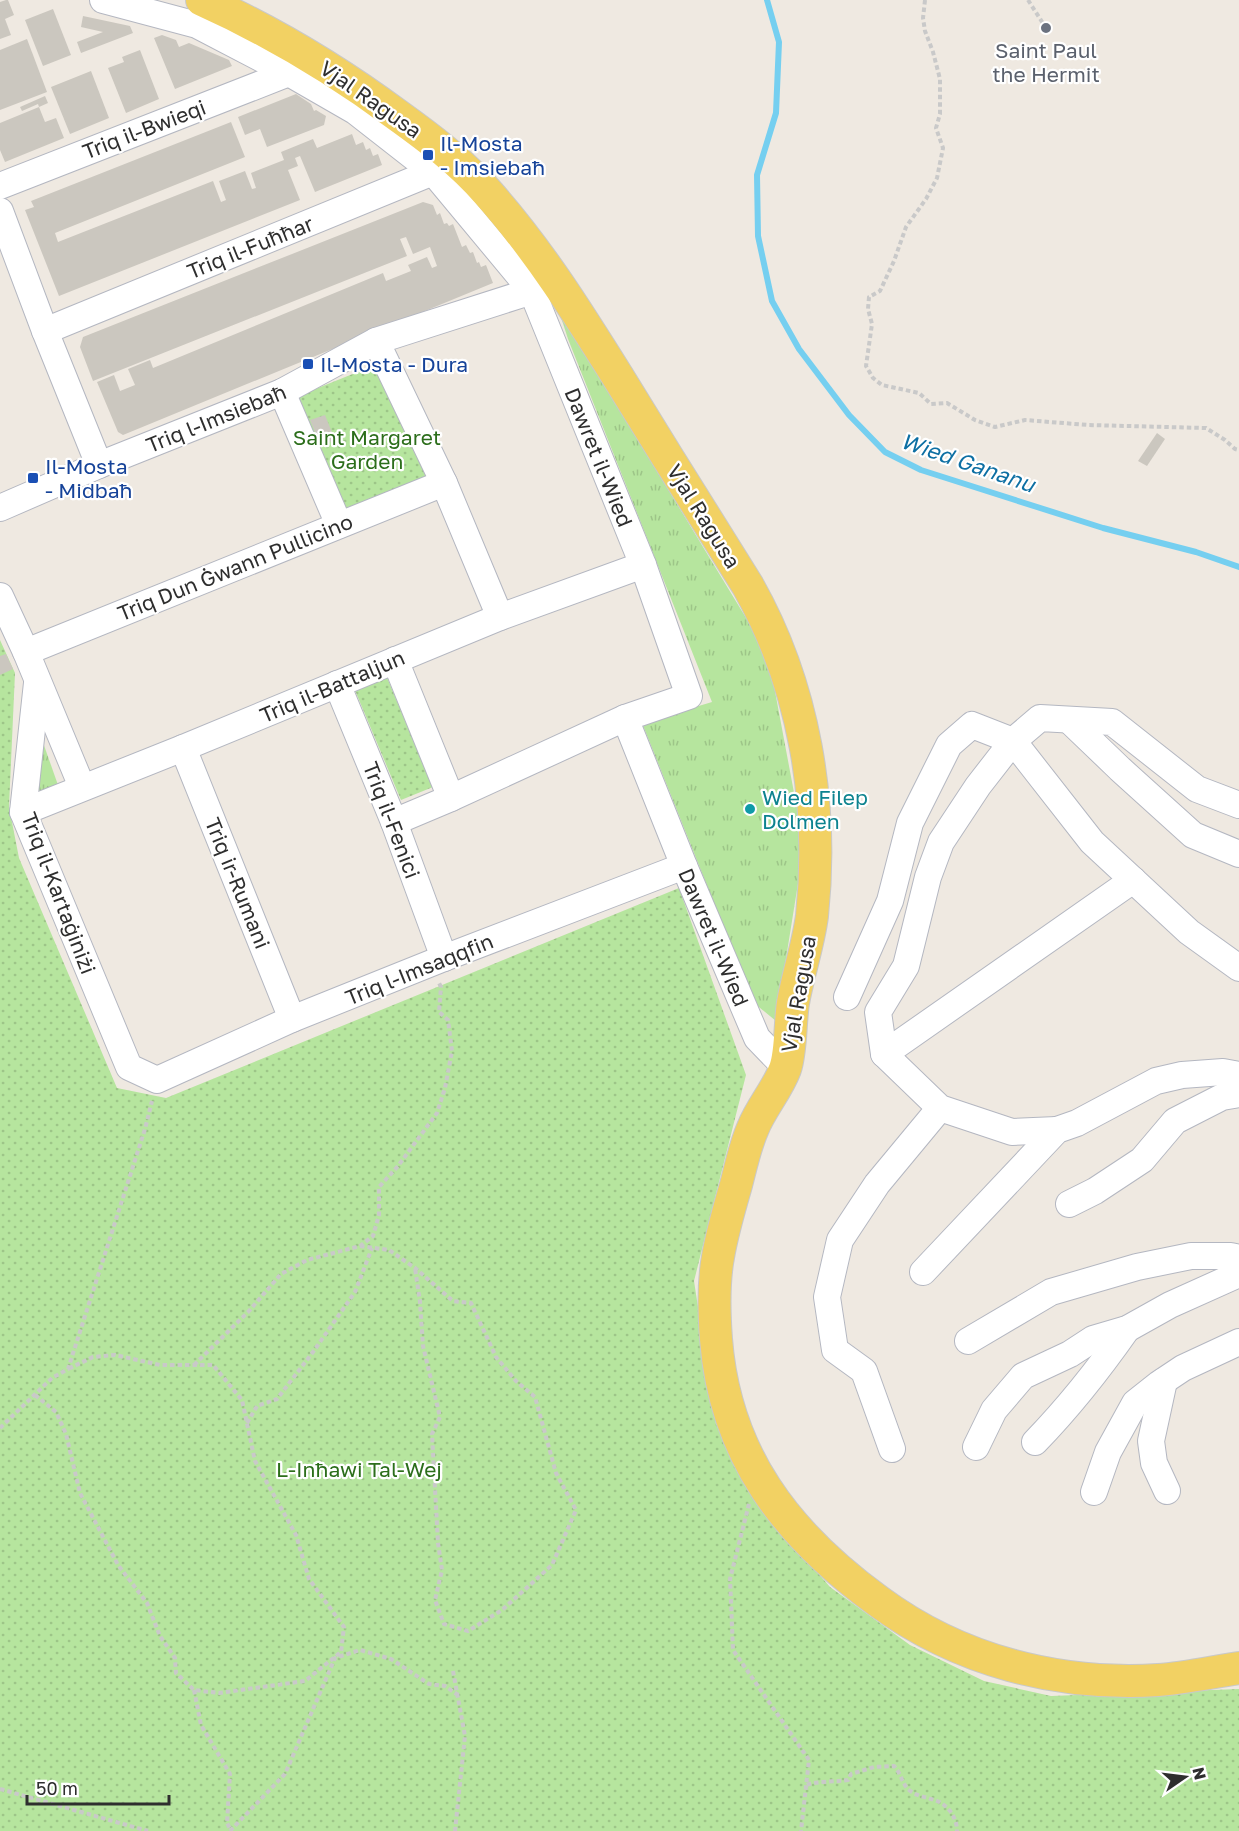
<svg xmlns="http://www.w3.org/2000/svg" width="1239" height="1831" viewBox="0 0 1239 1831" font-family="'Golos Text',sans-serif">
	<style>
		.grass { fill: url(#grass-tufts) }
		.park { fill: url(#park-dots) }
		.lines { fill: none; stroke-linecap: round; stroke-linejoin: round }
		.stream { stroke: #75cff0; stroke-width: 6 }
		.building { fill: #cbc7bf }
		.minor-casing { stroke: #b4b7c1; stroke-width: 28 }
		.major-casing { stroke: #c9c9c9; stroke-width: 34 }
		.path { stroke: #c9c9c9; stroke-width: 4; stroke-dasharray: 4.5 3; stroke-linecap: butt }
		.minor { stroke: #fff; stroke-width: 26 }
		.major { stroke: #f2d163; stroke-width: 32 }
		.worship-dot { fill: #6b7280; stroke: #fff; stroke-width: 2 }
		.transit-dot { fill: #1a4fb4; stroke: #fff; stroke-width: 2 }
		.culture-dot { fill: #0f9aa8; stroke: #fff; stroke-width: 2 }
		.labels { text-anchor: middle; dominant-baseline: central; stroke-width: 4.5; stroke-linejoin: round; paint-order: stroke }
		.worship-label { font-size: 21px; fill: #5b616d; stroke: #fff }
		.street-label { font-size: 21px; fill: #2e2e2e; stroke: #fff }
		.transit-label { font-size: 21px; fill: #164399; stroke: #fff; text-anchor: start }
		.park-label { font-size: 21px; fill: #2c6e1b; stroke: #fff }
		.culture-label { font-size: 21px; fill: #0d838f; stroke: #fff; text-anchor: start }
		.water-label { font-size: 22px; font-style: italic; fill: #0d6fa3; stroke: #fff }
	</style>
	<defs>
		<pattern id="grass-tufts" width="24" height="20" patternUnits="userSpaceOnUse" patternTransform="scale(1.5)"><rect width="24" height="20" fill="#b6e59e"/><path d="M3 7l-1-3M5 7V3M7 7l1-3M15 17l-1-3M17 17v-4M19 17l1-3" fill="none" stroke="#9dc588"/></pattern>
		<pattern id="park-dots" width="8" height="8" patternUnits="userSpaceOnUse" patternTransform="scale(1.5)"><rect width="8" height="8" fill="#b6e59e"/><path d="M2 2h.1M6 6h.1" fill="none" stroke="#9dc588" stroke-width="1.8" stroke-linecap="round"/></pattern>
	</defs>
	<rect width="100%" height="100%" fill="#efe9e1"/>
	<!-- grass -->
	<g class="grass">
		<path d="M558 308 768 654 804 846 776 1021 754 1003 642 723 712 702 568 339Z"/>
		<path d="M40 734 58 785 33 796Z"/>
	</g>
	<!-- park -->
	<g class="park">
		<path d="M380 363 427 478 345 512 298 396Z"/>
		<path d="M0 640 15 673 9 807 19 858 117 1088 166 1098 679 888 746 1075 694 1281 716 1424 756 1501 830 1587 910 1645 984 1681 1051 1696 1239 1689V1831H0Z"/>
		<path d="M386 675 433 787 401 800 354 688Z"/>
	</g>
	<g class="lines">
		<!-- stream -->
		<path class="stream" d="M767 0 779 42 776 113 757 175 758 236 772 301 799 349 849 415 885 452 921 470 1103 528 1196 552 1239 567"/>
	</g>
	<!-- building -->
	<g class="building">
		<path d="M6 0H8L14 15 5 19 11 35 0 39V2Z"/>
		<path d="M53 9 71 55 43 66 25 20Z"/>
		<path d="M83 16 130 26 133 33 81 53 77 42 103 32 81 27Z"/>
		<path d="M162 35 176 40 179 47 189 43 229 60 232 66 175 89 154 38Z"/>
		<path d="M27 39 47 92 0 110V50Z"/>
		<path d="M140 50 159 99 126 113 108 68 124 62 122 57Z"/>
		<path d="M91 71 109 118 70 134 51 87Z"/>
		<path d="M296 94 311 104 314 111 316 110 326 116 324 125 267 147 260 129 245 135 238 117Z"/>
		<path d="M45 96 48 103 39 107 38 104 22 111 20 107Z"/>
		<path d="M39 107 45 122 56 118 64 138 5 162 0 150V123Z"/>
		<path d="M231 122 245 157 55 233 58 242 213 181 221 202 226 200 219 181 245 171 252 189 256 188 251 173 284 160 281 152 313 139 317 148 352 134 356 145 363 142 366 150 370 148 373 156 378 154 382 165 315 192 300 156 295 158 298 166 288 170 300 200 59 296 25 210 34 207 31 201Z"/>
		<path d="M423 202 433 205 437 215 440 213 444 224 447 223 449 226 453 224 462 247 466 245 470 253 473 252 477 263 479 262 481 267 486 265 493 283 123 435 118 432 97 382 114 375 120 391 135 385 128 369 150 360 153 368 383 273 386 281 411 271 408 265 427 257 432 268 437 266 430 247 413 254 406 237 400 239 407 256 93 381 80 347 83 337Z"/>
		<path d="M325 415 335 440 321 446 310 420Z"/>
		<path d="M1157 433 1165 439 1147 466 1138 461Z"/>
		<path d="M6 654 13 669 0 675V656Z"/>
	</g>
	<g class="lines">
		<!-- minor casing -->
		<g class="minor-casing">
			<g id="minor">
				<path d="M103 0 197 25 289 73 355 111 433 172 532 291 643 565 689 696 625 718 684 866 757 1038 786 1068"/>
				<path d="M0 186 289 73"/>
				<path d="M0 211 45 331 99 465"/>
				<path d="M45 331 433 172 440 161"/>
				<path d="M376 341 444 483 500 617"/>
				<path d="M282 392 339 525"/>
				<path d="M0 508 99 465 282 392 376 341 532 291"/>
				<path d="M0 596 26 652 82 787"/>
				<path d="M26 652 444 483"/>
				<path d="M395 660 451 798"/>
				<path d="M37 683 23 812 129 1067 157 1080 292 1019 444 958 684 866"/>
				<path d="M337 684 394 822 444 958"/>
				<path d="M1070 721 1120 769 1193 835 1239 854"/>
				<path d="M183 748 292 1019"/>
				<path d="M1239 805 1197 789 1112 722 1040 718 1013 741 1092 842 1189 932 1239 968"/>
				<path d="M23 812 183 748 500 617 643 565"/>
				<path d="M394 822 451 798 625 718"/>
				<path d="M847 997 890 901 910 823 949 745 972 725 1013 741 978 786 941 842 928 877 906 966 878 1012 884 1054 940 1108 1012 1132 1057 1130"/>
				<path d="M884 1054 1133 880"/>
				<path d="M1069 1204 1095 1191 1142 1160 1175 1121 1222 1097 1239 1094"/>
				<path d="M923 1272 1057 1130 1077 1123 1156 1081 1182 1075 1223 1072 1239 1075"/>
				<path d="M968 1341 1051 1292 1137 1267 1191 1256H1231L1239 1258"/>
				<path d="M1164 1381 1151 1441 1154 1463 1167 1491"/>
				<path d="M1035 1442C1069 1407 1099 1369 1127 1329"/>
				<path d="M976 1447 994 1410 1023 1376 1070 1354 1093 1339 1127 1329 1170 1305 1239 1274"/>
				<path d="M892 1449 864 1371 835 1350 827 1297 840 1240 877 1184 940 1108"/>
				<path d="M1094 1492 1108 1452 1135 1403 1159 1384 1183 1368 1239 1342"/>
			</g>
		</g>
		<!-- major casing -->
		<g class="major-casing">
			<path id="major" d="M202 0C271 31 336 70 397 115 429 138 461 162 487 192 538 249 578 313 618 377 661 447 704 516 748 586 804 685 824 803 812 916 808 946 798 974 793 1003 790 1022 791 1053 785 1069 777 1090 761 1108 753 1128 745 1146 741 1166 736 1185 729 1209 722 1233 718 1257 713 1284 714 1312 716 1339 725 1455 786 1534 878 1601 959 1661 1058 1686 1158 1680 1185 1678 1212 1672 1239 1668"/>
		</g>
		<!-- path -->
		<g class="path">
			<path d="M925 0 923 18 925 31 933 52 940 79V114L936 128 943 148 937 178 926 199 906 227 894 261 880 291 869 297 868 309 872 324 866 366 873 378 882 385 919 393 931 404 947 403 975 420 995 427 1025 420 1088 425 1206 428 1225 440 1235 449 1239 450"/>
			<path d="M1028 0 1046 28"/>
			<path d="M360 1246 389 1250 415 1268 453 1301 471 1303 496 1357 516 1381 535 1397 556 1473 576 1510 552 1565 502 1610 468 1631 444 1624 435 1600 442 1570 438 1543 432 1434 440 1417 423 1346 420 1302 415 1268"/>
			<path d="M194 1365 249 1311 281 1274 307 1260 360 1246 373 1236 379 1215V1187L398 1166 437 1113 445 1088 452 1051 448 1020 439 1012 441 987 439 983"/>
			<path d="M35 1395 56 1412 66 1434 80 1493 118 1565 147 1603 160 1636 175 1658 176 1673 194 1690 219 1693 305 1681 341 1652 344 1627 309 1579 296 1535 255 1461 242 1400 213 1365H160L115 1355 93 1357 68 1369"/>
			<path d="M247 1423 257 1406 277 1399 313 1352 355 1292 372 1248"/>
			<path d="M0 1428 52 1378 68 1369 145 1129 152 1101"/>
			<path d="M749 1504 730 1579 733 1650 809 1760 801 1831"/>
			<path d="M453 1671 465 1736 455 1831"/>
			<path d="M194 1690 201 1725 230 1774 227 1823 230 1829"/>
			<path d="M807 1785C815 1781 837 1782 848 1780L851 1774 874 1767 894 1766C901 1773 902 1784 909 1790 917 1797 928 1797 937 1801 949 1806 957 1818 957 1831"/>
			<path d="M0 1789 148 1831"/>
			<path d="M230 1831 285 1774 335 1658 360 1650 391 1659 429 1684 445 1686 458 1695"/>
		</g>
		<!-- minor -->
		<use href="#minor" class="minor"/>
		<!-- major -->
		<use href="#major" class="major"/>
	</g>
	<!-- markers -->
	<circle class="worship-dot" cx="1046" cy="28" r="6"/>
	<g class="transit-dot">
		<rect x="422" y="149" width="12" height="12" rx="3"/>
		<rect x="302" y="358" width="12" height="12" rx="3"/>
		<rect x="27" y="472" width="12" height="12" rx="3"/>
	</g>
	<circle class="culture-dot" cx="750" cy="809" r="6"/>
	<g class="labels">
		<!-- worship labels -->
		<g class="worship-label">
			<text x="1046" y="50">Saint Paul<tspan x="1046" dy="24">the Hermit</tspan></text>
		</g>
		<!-- street labels -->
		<g class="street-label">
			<text transform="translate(371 99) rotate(35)">Vjal Ragusa</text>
			<text transform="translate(144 129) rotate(-21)">Triq il-Bwieqi</text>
			<text transform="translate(250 247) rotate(-22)">Triq il-Fuħħar</text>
			<text transform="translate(216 418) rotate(-22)">Triq l-Imsiebaħ</text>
			<text transform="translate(599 457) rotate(68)">Dawret il-Wied</text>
			<text transform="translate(704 516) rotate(58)">Vjal Ragusa</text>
			<text transform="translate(235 567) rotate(-22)">Triq Dun Ġwann Pullicino</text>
			<text transform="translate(332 686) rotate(-23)">Triq il-Battaljun</text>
			<text transform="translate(392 820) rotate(69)">Triq il-Fenici</text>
			<text transform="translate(238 883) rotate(68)">Triq ir-Rumani</text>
			<text transform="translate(59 893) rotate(69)">Triq il-Kartaġiniżi</text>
			<text transform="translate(714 937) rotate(67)">Dawret il-Wied</text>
			<text transform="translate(419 969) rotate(-22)">Triq l-Imsaqqfin</text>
			<text transform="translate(798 994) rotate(-80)">Vjal Ragusa</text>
		</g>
		<!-- transit labels -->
		<g class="transit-label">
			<text x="440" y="143">Il-Mosta<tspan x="440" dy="24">- Imsiebaħ</tspan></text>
			<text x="320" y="364">Il-Mosta - Dura</text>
			<text x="45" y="466">Il-Mosta<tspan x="45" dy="24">- Midbaħ</tspan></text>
		</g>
		<!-- park labels -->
		<g class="park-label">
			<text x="367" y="437">Saint Margaret<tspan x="367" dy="24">Garden</tspan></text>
			<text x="359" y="1469">L-Inħawi Tal-Wej</text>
		</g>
		<!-- culture labels -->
		<g class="culture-label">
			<text x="762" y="797">Wied Filep<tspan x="762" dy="24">Dolmen</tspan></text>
		</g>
		<!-- water labels -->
		<g class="water-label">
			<text transform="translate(968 462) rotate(19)">Wied Gananu</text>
		</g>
	</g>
	<!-- north arrow -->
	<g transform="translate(1185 1777) rotate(76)" stroke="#ffffff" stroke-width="4.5" paint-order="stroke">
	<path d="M0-4.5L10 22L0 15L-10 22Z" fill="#2e2e2e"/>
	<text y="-9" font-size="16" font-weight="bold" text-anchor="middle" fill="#2e2e2e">N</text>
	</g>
	<!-- scale -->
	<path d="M27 1795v9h142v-9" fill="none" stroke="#2e2e2e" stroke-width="3"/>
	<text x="36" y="1795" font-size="18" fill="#2e2e2e" stroke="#ffffff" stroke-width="4.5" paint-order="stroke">50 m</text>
</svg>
